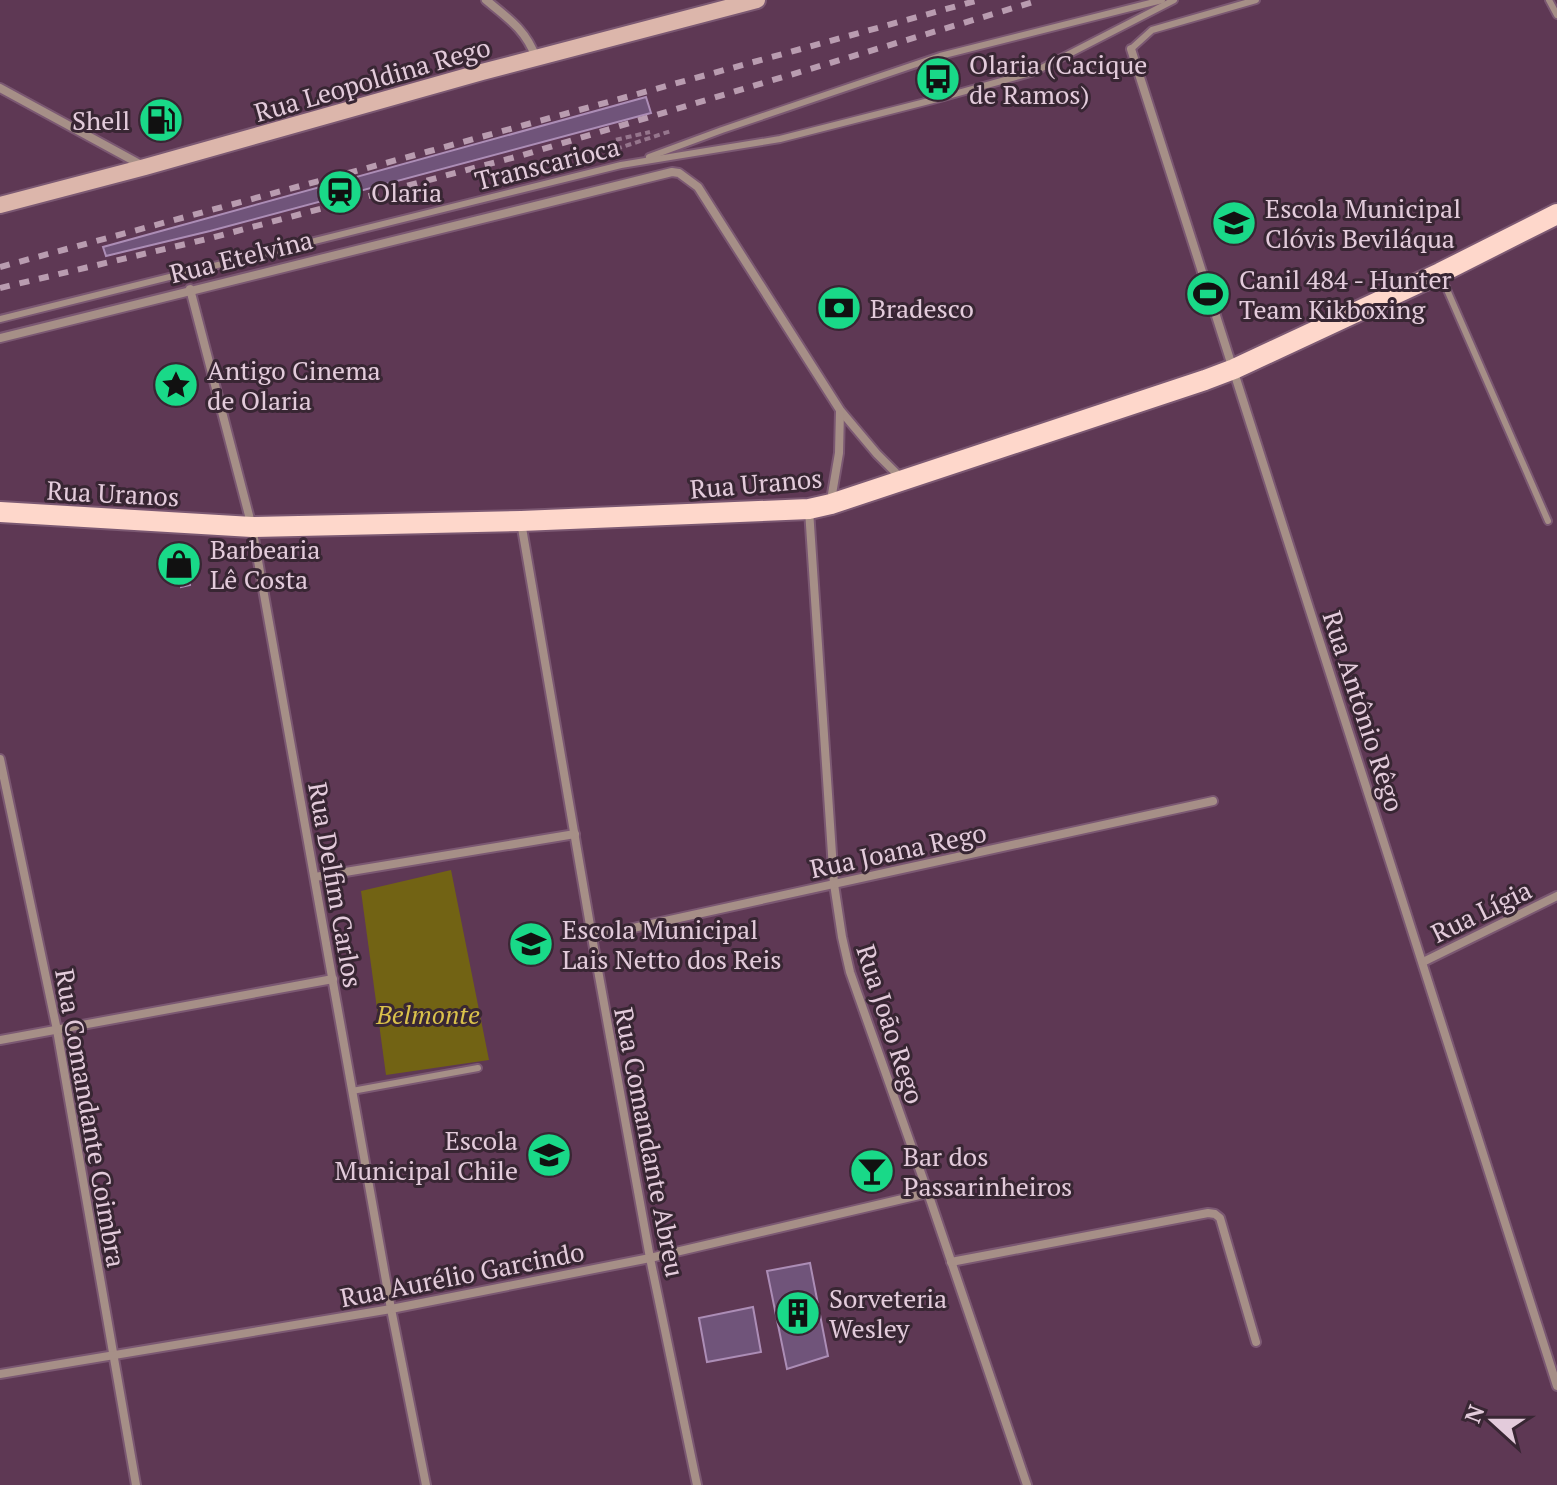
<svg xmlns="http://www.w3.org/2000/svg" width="1557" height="1485" viewBox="0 0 1557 1485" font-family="'PT Serif',serif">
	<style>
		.green { fill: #726314 }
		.building { fill: #70547a; stroke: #ac8db6; stroke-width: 2 }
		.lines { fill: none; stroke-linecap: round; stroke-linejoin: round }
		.lane-casing { stroke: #7b5872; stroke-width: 10 }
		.street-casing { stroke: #7b5872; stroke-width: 12 }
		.secondary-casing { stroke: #7b5872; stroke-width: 20 }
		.primary-casing { stroke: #7b5872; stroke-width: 24 }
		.path { stroke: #96768d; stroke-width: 4; stroke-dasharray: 6 4; stroke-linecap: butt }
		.lane { stroke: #a68f87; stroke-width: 6 }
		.street { stroke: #a68f87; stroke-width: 8 }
		.secondary { stroke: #dcb6ab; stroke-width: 16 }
		.primary { stroke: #fed7cb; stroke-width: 20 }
		.rail { stroke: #b99cb0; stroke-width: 6; stroke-dasharray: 10 10; stroke-linecap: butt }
		.labels { text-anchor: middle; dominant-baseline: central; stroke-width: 6; stroke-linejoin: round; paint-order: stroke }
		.poi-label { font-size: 26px; fill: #e3cbdb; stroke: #382633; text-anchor: start }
		.street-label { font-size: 26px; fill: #e3cbdb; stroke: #382633 }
		.park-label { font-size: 26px; font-style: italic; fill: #dac14b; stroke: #382633 }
	</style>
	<rect width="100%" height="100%" fill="#5e3854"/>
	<!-- green -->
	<path class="green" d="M451 870 489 1060 386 1075 361 891Z"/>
	<!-- building -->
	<g class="building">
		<path d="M646 97 651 113 210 231 106 256 103 247Z"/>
		<path d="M169 551 186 553 190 585 181 587 178 574 173 576Z"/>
		<path d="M810 1263 828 1356 787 1369 767 1271Z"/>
		<path d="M753 1307 761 1352 707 1362 699 1318Z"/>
	</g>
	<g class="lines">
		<!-- lane casing -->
		<g class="lane-casing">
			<g id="lane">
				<path d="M1549 0 1557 15"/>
				<path d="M1131 49 1152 30 1256 0"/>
				<path d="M649 157 722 130 940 56 1162 0"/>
				<path d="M1441 276 1548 521"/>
				<path d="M0 319 621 165 780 139 933 100 1034 72 1174 0"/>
				<path d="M352 1091 478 1068"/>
			</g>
		</g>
		<!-- street casing -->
		<g class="street-casing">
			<g id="street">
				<path d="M486 0C508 18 526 30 536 58"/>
				<path d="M1131 49 1557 1386"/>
				<path d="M0 88 145 167"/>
				<path d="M190 289 252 527 391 1309 426 1485"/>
				<path d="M0 338 672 172 679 173 698 187 840 410 877 454 901 478"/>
				<path d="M831 500 839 453 840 411"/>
				<path d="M809 510 834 884 842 937 850 972 928 1193 1027 1485"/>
				<path d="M521 522 592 937 650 1258 697 1485"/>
				<path d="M0 759 57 1030 136 1485"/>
				<path d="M315 877 575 834"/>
				<path d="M592 937 1213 801"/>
				<path d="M1423 962 1557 896"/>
				<path d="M0 1040 333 979"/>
				<path d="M951 1262 1208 1213 1215 1214 1220 1218 1256 1342"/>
				<path d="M0 1374 391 1309 650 1258 928 1193"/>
			</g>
		</g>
		<!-- secondary casing -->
		<g class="secondary-casing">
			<path id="secondary" d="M0 205 145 167 482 72 757 0"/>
		</g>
		<!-- primary casing -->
		<g class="primary-casing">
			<path id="primary" d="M0 512 252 527 521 521 809 509 831 504 1205 380 1234 369 1440 273 1557 214"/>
		</g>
		<!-- path -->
		<g class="path">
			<path d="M616 149 671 131"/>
			<path d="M616 149 615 140 650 132"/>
		</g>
		<!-- lane -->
		<use href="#lane" class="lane"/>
		<!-- street -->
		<use href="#street" class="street"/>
		<!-- secondary -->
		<use href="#secondary" class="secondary"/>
		<!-- primary -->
		<use href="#primary" class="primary"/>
		<!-- rail -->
		<g class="rail">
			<path d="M0 267 430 151 979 0"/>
			<path d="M0 288 207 239 523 155 1040 0"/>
		</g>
	</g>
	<!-- icons -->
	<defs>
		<g id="bus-disc" transform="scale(2.3)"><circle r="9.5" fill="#19d988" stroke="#382633"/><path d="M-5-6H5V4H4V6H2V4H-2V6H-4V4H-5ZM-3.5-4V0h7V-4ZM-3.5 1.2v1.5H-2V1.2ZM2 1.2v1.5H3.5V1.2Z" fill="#111"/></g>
		<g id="fuel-disc" transform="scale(2.3)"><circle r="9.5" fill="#19d988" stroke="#382633"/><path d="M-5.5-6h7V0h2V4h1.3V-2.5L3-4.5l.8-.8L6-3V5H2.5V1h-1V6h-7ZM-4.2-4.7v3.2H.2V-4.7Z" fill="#111"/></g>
		<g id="station-disc" transform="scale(2.3)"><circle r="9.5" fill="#19d988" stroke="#382633"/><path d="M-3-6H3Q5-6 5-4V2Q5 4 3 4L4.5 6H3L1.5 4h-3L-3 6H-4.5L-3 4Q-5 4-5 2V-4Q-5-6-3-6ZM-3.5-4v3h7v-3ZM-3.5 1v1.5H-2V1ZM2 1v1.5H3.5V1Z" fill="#111"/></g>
		<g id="school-disc" transform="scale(2.3)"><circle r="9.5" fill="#19d988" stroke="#382633"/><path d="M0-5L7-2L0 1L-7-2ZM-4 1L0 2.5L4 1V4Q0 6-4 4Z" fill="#111"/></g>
		<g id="stadium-disc" transform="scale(2.3)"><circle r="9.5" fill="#19d988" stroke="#382633"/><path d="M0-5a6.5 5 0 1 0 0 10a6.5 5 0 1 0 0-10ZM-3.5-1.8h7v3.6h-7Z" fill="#111"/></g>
		<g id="bank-disc" transform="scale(2.3)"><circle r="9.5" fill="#19d988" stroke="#382633"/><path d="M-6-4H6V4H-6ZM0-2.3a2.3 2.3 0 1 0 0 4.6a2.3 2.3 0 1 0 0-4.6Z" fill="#111"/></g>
		<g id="sight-disc" transform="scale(2.3)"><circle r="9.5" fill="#19d988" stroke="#382633"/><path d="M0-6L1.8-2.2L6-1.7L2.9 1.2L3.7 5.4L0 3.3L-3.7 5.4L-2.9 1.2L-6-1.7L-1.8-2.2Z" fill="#111"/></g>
		<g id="shop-disc" transform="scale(2.3)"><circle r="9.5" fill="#19d988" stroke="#382633"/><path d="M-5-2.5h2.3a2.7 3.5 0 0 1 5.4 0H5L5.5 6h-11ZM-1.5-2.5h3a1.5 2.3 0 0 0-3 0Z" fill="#111"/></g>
		<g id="bar-disc" transform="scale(2.3)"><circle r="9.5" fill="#19d988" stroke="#382633"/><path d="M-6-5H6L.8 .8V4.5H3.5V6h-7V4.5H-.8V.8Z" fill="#111"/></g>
		<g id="building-disc" transform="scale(2.3)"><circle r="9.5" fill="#19d988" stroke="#382633"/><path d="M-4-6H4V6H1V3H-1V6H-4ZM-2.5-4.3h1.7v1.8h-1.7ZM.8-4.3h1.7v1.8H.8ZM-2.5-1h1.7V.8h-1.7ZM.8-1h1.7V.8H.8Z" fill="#111"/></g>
	</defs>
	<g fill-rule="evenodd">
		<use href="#bus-disc" x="938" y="79"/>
		<use href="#fuel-disc" x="161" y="120"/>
		<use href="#station-disc" x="340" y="192"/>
		<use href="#school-disc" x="1234" y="223"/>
		<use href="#stadium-disc" x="1208" y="294"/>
		<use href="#bank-disc" x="839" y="308"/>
		<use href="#sight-disc" x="176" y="385"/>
		<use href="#shop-disc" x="179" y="564"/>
		<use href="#school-disc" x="531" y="944"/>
		<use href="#school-disc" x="549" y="1155"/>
		<use href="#bar-disc" x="872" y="1171"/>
		<use href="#building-disc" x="798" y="1313"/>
	</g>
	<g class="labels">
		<!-- poi labels -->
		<g class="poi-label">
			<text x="969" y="64">Olaria (Cacique<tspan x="969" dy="30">de Ramos)</tspan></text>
			<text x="130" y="120" text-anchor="end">Shell</text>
			<text x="371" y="192">Olaria</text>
			<text x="1265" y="208">Escola Municipal<tspan x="1265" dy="30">Clóvis Beviláqua</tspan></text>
			<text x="1239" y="279">Canil 484 - Hunter<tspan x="1239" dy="30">Team Kikboxing</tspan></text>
			<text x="870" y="308">Bradesco</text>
			<text x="207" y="370">Antigo Cinema<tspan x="207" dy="30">de Olaria</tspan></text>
			<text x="210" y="549">Barbearia<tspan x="210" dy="30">Lê Costa</tspan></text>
			<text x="562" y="929">Escola Municipal<tspan x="562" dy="30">Lais Netto dos Reis</tspan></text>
			<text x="518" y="1140" text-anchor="end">Escola<tspan x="518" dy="30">Municipal Chile</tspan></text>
			<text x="903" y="1156">Bar dos<tspan x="903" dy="30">Passarinheiros</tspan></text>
			<text x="829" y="1298">Sorveteria<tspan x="829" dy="30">Wesley</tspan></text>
		</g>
		<!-- street labels -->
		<g class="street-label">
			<text transform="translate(372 79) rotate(-16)">Rua Leopoldina Rego</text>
			<text transform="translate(547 163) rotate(-14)">Transcarioca</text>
			<text transform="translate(241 256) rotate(-14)">Rua Etelvina</text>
			<text transform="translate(756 483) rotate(-5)">Rua Uranos</text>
			<text transform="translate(113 493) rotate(3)">Rua Uranos</text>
			<text transform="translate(1364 711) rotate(72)">Rua Antônio Rêgo</text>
			<text transform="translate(898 850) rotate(-12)">Rua Joana Rego</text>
			<text transform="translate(336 885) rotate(80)">Rua Delfim Carlos</text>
			<text transform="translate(1481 911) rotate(-26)">Rua Lígia</text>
			<text transform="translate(891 1024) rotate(72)">Rua João Rego</text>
			<text transform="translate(91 1118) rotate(80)">Rua Comandante Coimbra</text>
			<text transform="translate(650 1142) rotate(79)">Rua Comandante Abreu</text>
			<text transform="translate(462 1274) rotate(-11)">Rua Aurélio Garcindo</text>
		</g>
		<!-- park labels -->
		<g class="park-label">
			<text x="428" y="1014">Belmonte</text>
		</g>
	</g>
	<!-- north arrow -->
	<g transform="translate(1493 1421) rotate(291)" stroke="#382633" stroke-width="6" paint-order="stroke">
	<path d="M0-6L14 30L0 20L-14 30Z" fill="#e3cbdb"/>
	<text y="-12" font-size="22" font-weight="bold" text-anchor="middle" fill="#e3cbdb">N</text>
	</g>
</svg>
